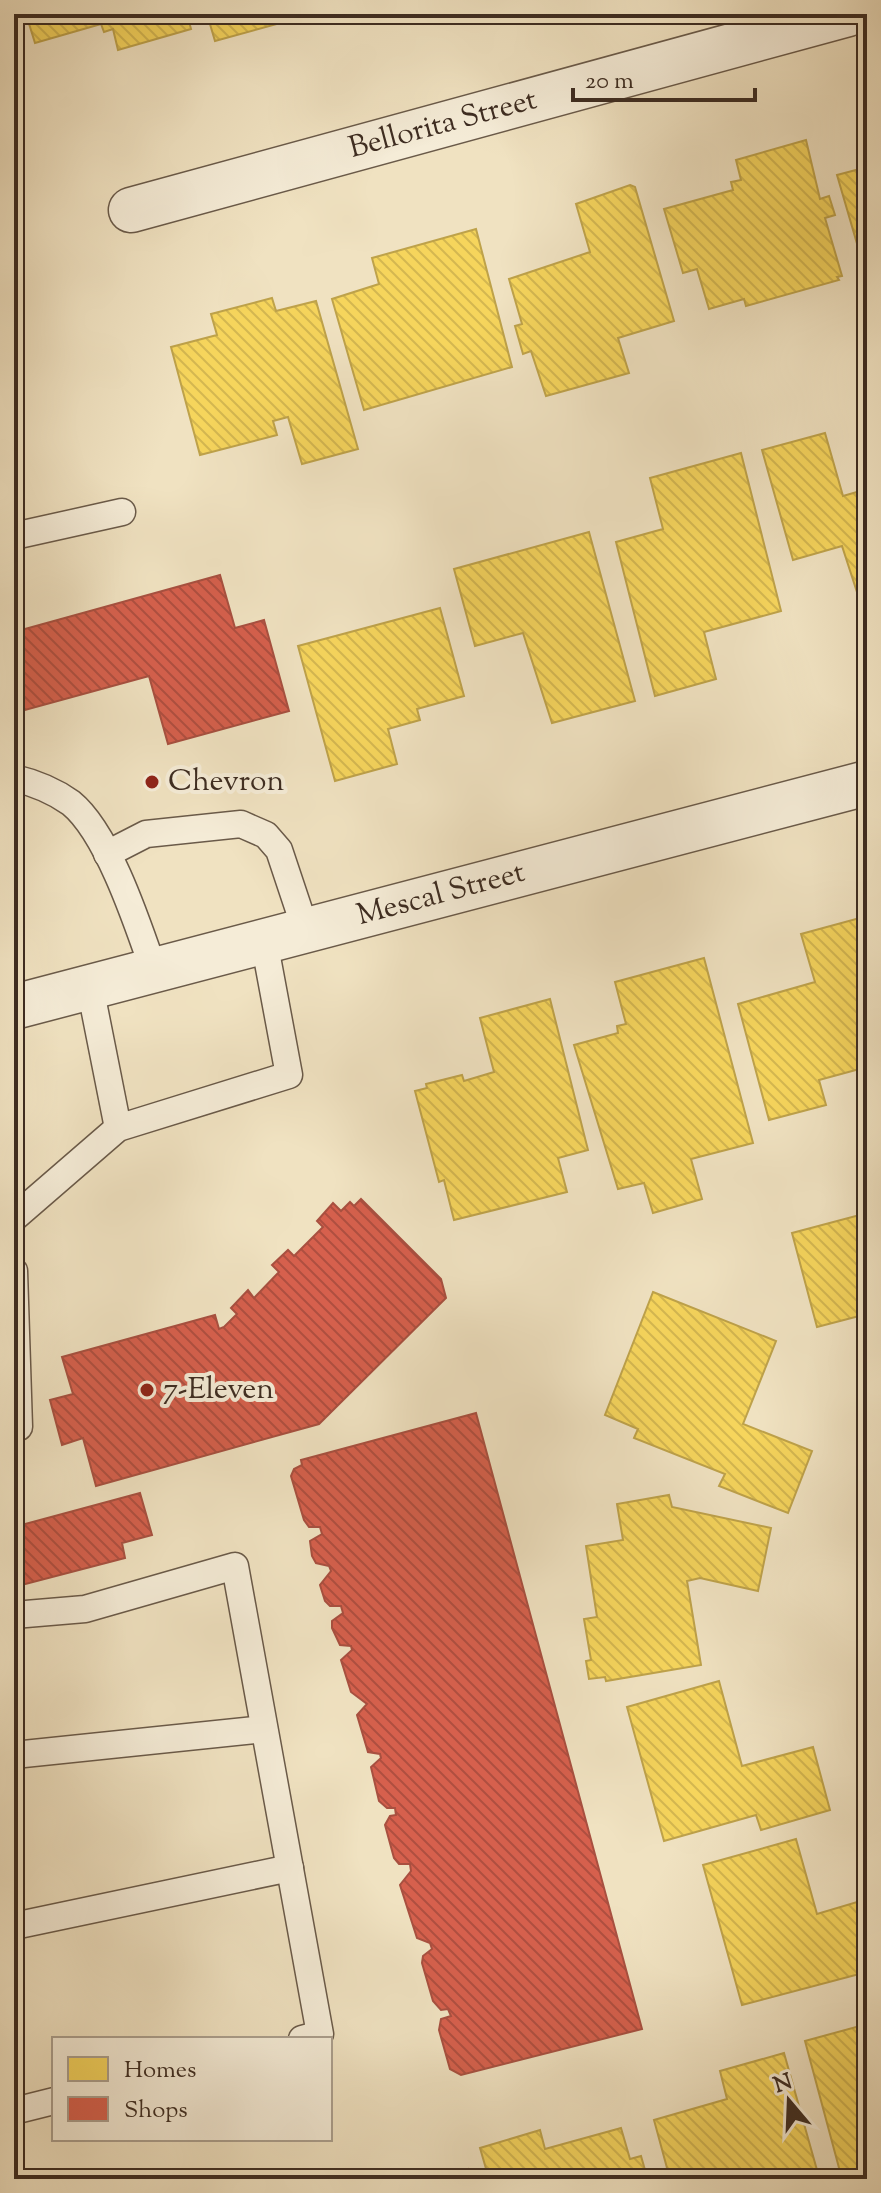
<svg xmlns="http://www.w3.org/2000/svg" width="881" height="2193" viewBox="0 0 881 2193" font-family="'Sorts Mill Goudy',serif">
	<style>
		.homes { fill: url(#homes-back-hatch); stroke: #bea24a; stroke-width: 2 }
		.shops { fill: url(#shops-back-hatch); stroke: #a85040; stroke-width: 2 }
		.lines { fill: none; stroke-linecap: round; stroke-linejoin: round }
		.lane-casing { stroke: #6a5a49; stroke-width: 29 }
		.street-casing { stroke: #6a5a49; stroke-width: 47 }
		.lane { stroke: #f5ecd7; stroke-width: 26 }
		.street { stroke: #f5ecd7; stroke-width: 44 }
		.poi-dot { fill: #8f2418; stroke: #f5ecd7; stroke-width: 3 }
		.labels { text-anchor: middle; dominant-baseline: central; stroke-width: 8; stroke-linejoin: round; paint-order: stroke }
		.street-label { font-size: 30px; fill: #3d2c21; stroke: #f5ecd7 }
		.poi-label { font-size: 30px; fill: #3d2c21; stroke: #f5ecd7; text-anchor: start }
	</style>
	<defs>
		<pattern id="homes-back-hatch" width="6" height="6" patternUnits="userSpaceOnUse" patternTransform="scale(2)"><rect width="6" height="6" fill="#f6d55c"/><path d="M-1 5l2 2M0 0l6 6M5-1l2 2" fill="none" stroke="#d4b750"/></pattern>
		<pattern id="shops-back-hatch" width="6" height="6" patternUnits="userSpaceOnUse" patternTransform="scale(2)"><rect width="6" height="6" fill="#d6604d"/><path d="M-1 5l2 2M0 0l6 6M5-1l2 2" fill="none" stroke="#af4f40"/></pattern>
	</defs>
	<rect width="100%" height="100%" fill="#f0e2c1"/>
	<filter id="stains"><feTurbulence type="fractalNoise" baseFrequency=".0025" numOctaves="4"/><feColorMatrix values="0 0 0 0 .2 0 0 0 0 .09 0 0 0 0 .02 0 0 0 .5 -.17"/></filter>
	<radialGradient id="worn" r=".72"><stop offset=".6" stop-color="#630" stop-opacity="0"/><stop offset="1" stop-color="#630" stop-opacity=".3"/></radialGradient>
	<!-- homes -->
	<g class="homes">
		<path d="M26 14H187L191 29 118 50 113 29 104 32 101 24 35 43Z"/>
		<path d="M207 14H289L291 20 215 41Z"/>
		<path d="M806 140 820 199 829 196 835 215 825 218 842 276 837 277 839 280 746 306 744 299 709 309 697 269 683 273 664 209 733 190 731 182 741 180 736 160Z"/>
		<path d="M867 167V278L837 175Z"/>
		<path d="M630 185 635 187 674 321 618 338 629 373 546 396 531 351 523 354 515 326 522 324 509 279 590 252 576 204Z"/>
		<path d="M476 229 512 367 364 410 332 299 379 284 372 258Z"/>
		<path d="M272 298 276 311 316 301 358 449 302 464 288 417 273 421 277 435 200 455 171 347 217 335 211 314Z"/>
		<path d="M825 433 843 496 867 489V623L842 546 793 560 762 450Z"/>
		<path d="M741 453 781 611 704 632 716 679 655 696 616 542 663 529 650 478Z"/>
		<path d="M589 532 635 701 552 723 523 633 475 646 454 569Z"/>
		<path d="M440 608 464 696 417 709 420 720 388 729 397 764 335 781 298 646Z"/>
		<path d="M867 916V1067L819 1080 826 1105 769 1120 738 1004 815 982 801 934Z"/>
		<path d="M704 958 753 1143 691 1159 702 1199 653 1213 644 1183 618 1189 574 1045 618 1033 617 1026 626 1024 615 982Z"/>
		<path d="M550 999 588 1150 558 1158 567 1192 454 1220 444 1180 439 1182 415 1091 427 1088 426 1084 462 1075 464 1081 494 1072 480 1018Z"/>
		<path d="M867 1213V1314L817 1327 792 1233Z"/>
		<path d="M653 1292 776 1341 743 1424 812 1451 788 1513 719 1486 725 1474 634 1438 638 1429 605 1415Z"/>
		<path d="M669 1495 672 1507 771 1528 758 1591 700 1578 687 1581 701 1665 606 1681 605 1677 589 1679 586 1661 591 1660 584 1619 597 1617 586 1546 623 1540 617 1504Z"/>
		<path d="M719 1681 742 1766 813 1747 830 1810 761 1830 756 1815 664 1841 627 1707Z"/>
		<path d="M796 1839 817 1914 867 1899V1972L742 2005 703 1865Z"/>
		<path d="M867 2024V2179H842L805 2041Z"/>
		<path d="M784 2053 817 2170 784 2179H670L654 2120 727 2099 720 2071Z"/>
		<path d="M621 2128 630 2159 641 2156 647 2177 489 2179 480 2148 540 2130 545 2149Z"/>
		<path d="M468 2169 470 2179H431Z"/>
	</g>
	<!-- shops -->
	<g class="shops">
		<path d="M220 575 235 628 264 620 289 711 168 744 149 676 14 713V632Z"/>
		<path d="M361 1199 441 1279 446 1298 319 1424 96 1486 83 1438 62 1445 50 1400 73 1394 62 1357 215 1315 219 1329 224 1327 237 1314 231 1308 248 1290 254 1298 279 1272 272 1265 288 1250 294 1256 323 1227 317 1221 333 1203 341 1211 350 1202 354 1206Z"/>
		<path d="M476 1413 642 2029 461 2075 450 2069 439 2030 441 2019 451 2016 448 2009 441 2010 433 2001 422 1963 423 1956 432 1949 430 1943 417 1938 400 1885 411 1871 410 1864H399L394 1858 385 1825 390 1816 396 1815 395 1808H387L379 1801 371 1767 381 1758 380 1754 368 1752 357 1715 367 1704 351 1692 341 1660 352 1650 351 1646 340 1645 332 1628V1621L343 1613 341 1606H330L325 1601 320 1585 331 1571 329 1566 316 1563 312 1556 310 1541 322 1534 320 1527H309L304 1520 291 1476 294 1469 302 1465 301 1460Z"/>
		<path d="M140 1493 152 1535 122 1543 125 1558 14 1587V1527Z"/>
	</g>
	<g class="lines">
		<!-- lane casing -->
		<g class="lane-casing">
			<g id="lane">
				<path d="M14 536 122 512"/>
				<path d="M14 778C35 783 53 790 71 803 108 833 138 925 154 971"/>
				<path d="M107 854 146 834 241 824 266 835 279 850 306 931"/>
				<path d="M90 987 118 1128"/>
				<path d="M14 1218 118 1128 289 1075 264 941"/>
				<path d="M14 1271 19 1427 14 1428"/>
				<path d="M14 1615 85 1609 235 1566 320 2034 302 2039"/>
				<path d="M14 1755 264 1729"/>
				<path d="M14 1926 290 1868"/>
				<path d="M14 2111 54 2101"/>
			</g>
		</g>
		<!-- street casing -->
		<g class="street-casing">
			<g id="street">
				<path d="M131 210 848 14"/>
				<path d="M14 1007 867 783"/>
			</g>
		</g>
		<!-- lane -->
		<use href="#lane" class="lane"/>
		<!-- street -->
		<use href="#street" class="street"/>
	</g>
	<!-- markers -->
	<g class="poi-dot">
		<circle cx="152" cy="782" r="8"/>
		<circle cx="147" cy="1390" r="8"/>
	</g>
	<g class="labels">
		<!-- street labels -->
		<g class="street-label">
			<text transform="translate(443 125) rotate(-15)">Bellorita Street</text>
			<text transform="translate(441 895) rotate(-15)">Mescal Street</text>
		</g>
		<!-- poi labels -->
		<g class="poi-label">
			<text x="168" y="782">Chevron</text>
			<text x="163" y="1390">7-Eleven</text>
		</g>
	</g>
	<!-- margin -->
	<rect width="881" height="2193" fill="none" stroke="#f0e2c1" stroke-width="48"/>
	<rect x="16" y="16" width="849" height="2161" fill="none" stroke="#3d2c21" stroke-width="4"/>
	<rect x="24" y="24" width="833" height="2145" fill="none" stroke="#3d2c21" stroke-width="2"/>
	<!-- legend -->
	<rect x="52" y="2037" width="280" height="104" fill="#f5ecd7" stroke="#ab9f8e" stroke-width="2"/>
	<rect x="68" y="2057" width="40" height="24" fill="#f6d55c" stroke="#ab9f8e" stroke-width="2"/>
	<text x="124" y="2077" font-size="24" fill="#3d2c21">Homes</text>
	<rect x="68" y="2097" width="40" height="24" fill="#d6604d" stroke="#ab9f8e" stroke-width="2"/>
	<text x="124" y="2117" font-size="24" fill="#3d2c21">Shops</text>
	<!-- north arrow -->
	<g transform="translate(789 2101) rotate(341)" stroke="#f5ecd7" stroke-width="6" paint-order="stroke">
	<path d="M0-6L14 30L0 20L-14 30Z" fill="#3d2c21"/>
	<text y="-12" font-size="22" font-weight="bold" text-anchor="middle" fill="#3d2c21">N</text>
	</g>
	<!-- scale -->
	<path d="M573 88v12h182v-12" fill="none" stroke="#3d2c21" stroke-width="4"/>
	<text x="585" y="88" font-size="24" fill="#3d2c21" stroke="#f5ecd7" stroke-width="6" paint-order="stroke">20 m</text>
	<rect width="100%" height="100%" filter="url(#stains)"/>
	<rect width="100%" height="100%" fill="url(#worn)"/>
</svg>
